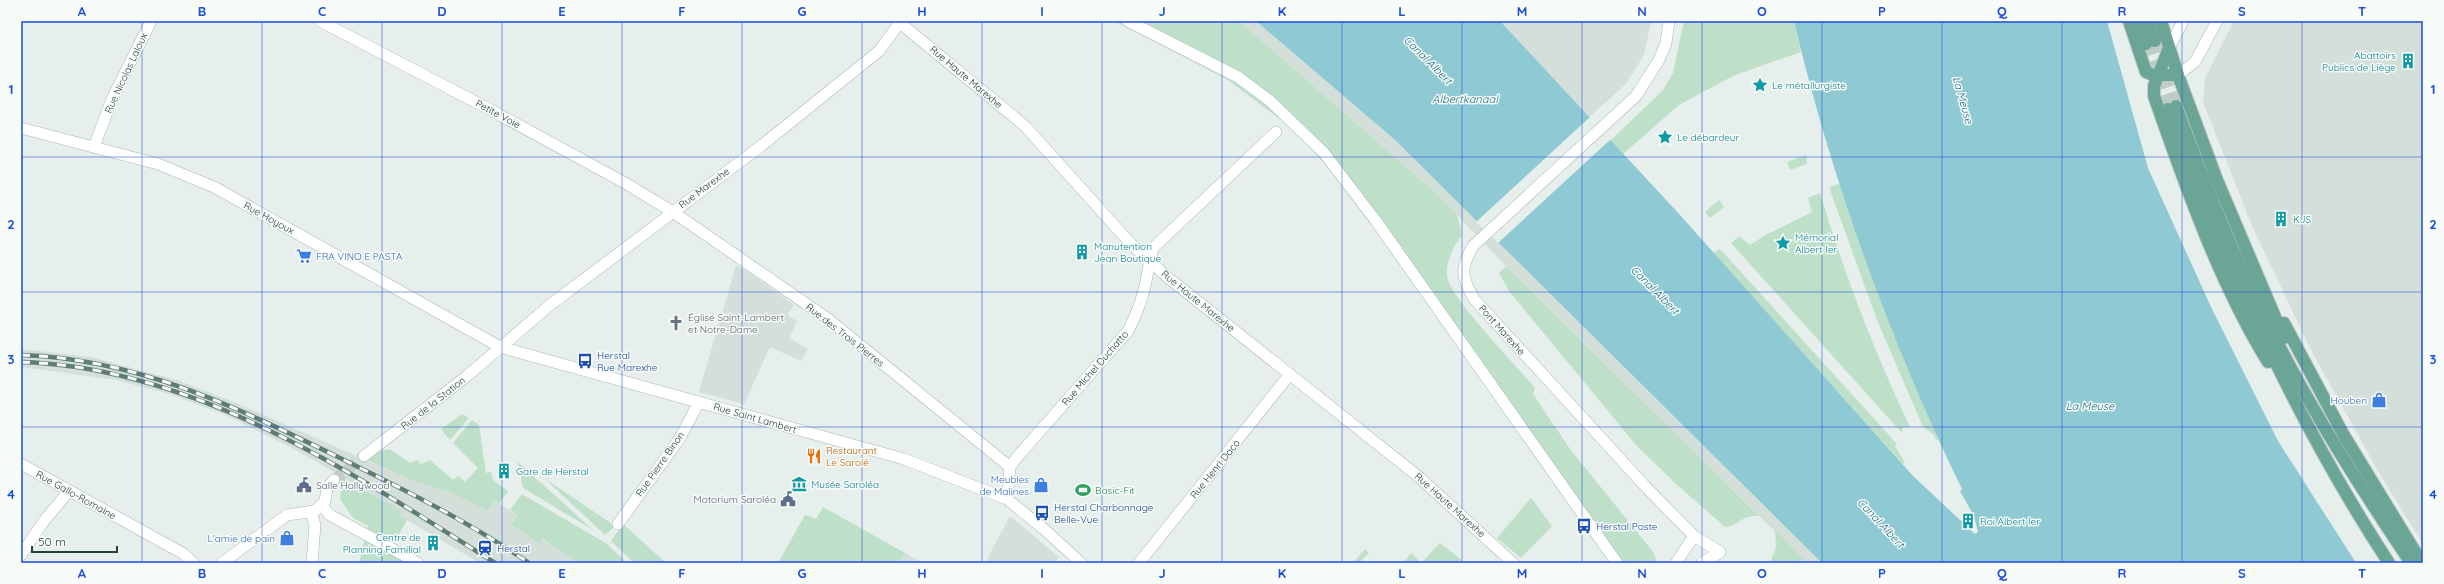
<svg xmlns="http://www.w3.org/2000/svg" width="2444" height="584" viewBox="0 0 2444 584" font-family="Quicksand,sans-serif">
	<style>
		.built { fill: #d4dfda }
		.green { fill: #bfe0c8 }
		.water { fill: #8ec9d4 }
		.pier { fill: #e6efeb }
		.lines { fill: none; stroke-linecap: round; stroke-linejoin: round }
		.minor-tunnel { stroke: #bfccc8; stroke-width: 11; stroke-dasharray: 11 5.5; stroke-linecap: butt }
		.major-tunnel { stroke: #bfccc8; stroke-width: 12; stroke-dasharray: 12 6; stroke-linecap: butt }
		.minor-casing { stroke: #a8b8b2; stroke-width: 12 }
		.major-casing { stroke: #c2cac8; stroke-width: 14 }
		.minor { stroke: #fff; stroke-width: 11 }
		.major { stroke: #6aa596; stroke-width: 12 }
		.rail-casing { stroke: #5f7d75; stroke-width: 4.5 }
		.rail { stroke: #f7fbf9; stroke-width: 3; stroke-dasharray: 9; stroke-linecap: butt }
		.grid { fill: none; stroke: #1d4ed8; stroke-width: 1; stroke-opacity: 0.55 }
		.labels { text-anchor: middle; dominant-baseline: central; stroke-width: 3; stroke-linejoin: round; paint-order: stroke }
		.culture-label { font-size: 10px; fill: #0d838f; stroke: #f7fbf9; text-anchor: start }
		.street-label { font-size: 10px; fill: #24423a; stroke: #f7fbf9 }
		.shop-label { font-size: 10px; fill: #366cbe; stroke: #f7fbf9; text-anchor: end }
		.worship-label { font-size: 10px; fill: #5b616d; stroke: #f7fbf9; text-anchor: start }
		.transit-label { font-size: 10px; fill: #164399; stroke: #f7fbf9; text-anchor: start }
		.food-label { font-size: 10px; fill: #c56008; stroke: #f7fbf9; text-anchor: start }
		.service-label { font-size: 10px; fill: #4e5e75; stroke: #f7fbf9; text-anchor: start }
		.leisure-label { font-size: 10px; fill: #27864d; stroke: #f7fbf9; text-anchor: start }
		.water-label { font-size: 11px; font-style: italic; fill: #1c6f80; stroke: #f7fbf9 }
		.neatline { fill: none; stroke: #1d4ed8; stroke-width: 1.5 }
		.grid-label { font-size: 13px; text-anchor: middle; font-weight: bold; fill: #1d4ed8 }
	</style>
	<rect width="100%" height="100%" fill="#e6efeb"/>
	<!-- built -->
	<g class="built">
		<path d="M1239 21H1256L1395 140 1822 563H1807L1506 266 1438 195Z"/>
		<path d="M1500 21H1651L1644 55 1625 85 1588 118Z"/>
		<path d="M2234 21H2423V544L2378 471 2312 352 2252 226 2203 102 2205 78Z"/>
		<path d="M736 265 750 273 794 305 787 315 797 321 789 338 808 349 801 361 770 347 744 404 699 392Z"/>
		<path d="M21 349 91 357 177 380 234 402 411 480 452 493 487 511 496 501 517 516 511 524 539 544 542 539 578 563H480L400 516 402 511 292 448 228 416 172 395 117 380 21 367Z"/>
		<path d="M1010 516 1059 557 1055 563H985Z"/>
		<path d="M905 553 923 563H899Z"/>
	</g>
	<!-- green -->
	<g class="green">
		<path d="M1114 21H1239L1438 195 1457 215 1462 235C1453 247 1444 264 1448 280 1455 303 1517 366 1535 388L1533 394 1570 449 1654 553 1657 563H1625L1578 517 1349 189 1289 126 1228 80Z"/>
		<path d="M1684 21H1794L1801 52 1735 75 1679 105 1622 155 1610 141 1663 90 1673 73Z"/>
		<path d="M1806 155 1807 164 1790 170 1787 162Z"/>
		<path d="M1840 184 1886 313 1938 439 1936 440 1933 434 1923 427 1877 320 1829 187Z"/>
		<path d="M1820 193C1844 273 1874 351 1910 427H1904L1901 432 1731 243 1739 236 1750 245 1764 236 1812 212 1808 198Z"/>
		<path d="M1719 200 1724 207 1710 218 1705 212Z"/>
		<path d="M1720 249 1897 444 1895 446 1905 463 1903 464 1713 253Z"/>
		<path d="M1506 266 1759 516C1740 515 1739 526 1725 527L1676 484 1636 445 1509 291 1499 273Z"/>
		<path d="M462 414 469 418 450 440 441 429Z"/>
		<path d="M472 420 479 425 486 473 491 472 493 480 508 491 499 504 495 501 487 511 452 493 411 480 367 460 376 452 390 449 410 463 417 460 421 464 430 460 453 480 458 476 465 482 478 468 453 443Z"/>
		<path d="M518 462 593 530 523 488Z"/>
		<path d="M343 478 402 511 400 516 407 520 390 550 412 563H359L368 526 353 518 340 499Z"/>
		<path d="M544 478 615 526 605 535Z"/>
		<path d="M522 494 607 544 627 563H578L543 539 539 544 511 524 517 516 510 510Z"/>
		<path d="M1531 498 1552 526 1521 558 1497 538Z"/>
		<path d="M823 507 905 553 899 563H778L805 515 816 519Z"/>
		<path d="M623 524 666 563H634L611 541Z"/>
		<path d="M1775 530 1807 563H1770L1776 547Z"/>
		<path d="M1440 543 1464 562 1421 563Z"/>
		<path d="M1365 549 1369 553 1359 563H1353Z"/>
		<path d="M1411 553 1421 563H1403Z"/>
	</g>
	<!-- water -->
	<path class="water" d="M1256 21H1500L1680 215 1913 476 1975 534 1978 532 1974 516 1960 491 1962 489C1891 343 1831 179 1794 21H2107L2148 168 2211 307 2278 441 2356 563H1822L1395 140Z"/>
	<!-- pier -->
	<path class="pier" d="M1590 117 1611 139 1498 243 1476 222Z"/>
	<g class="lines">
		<!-- minor-tunnel -->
		<path class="minor-tunnel" d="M334 480 364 456"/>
		<!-- major-tunnel -->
		<g class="major-tunnel">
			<path d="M2155 41 2176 106"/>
			<path d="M2146 44 2168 109"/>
		</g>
		<!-- minor casing -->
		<g class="minor-casing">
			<g id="minor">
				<path d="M320 21 489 109 625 183 673 212 828 319 1010 467"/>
				<path d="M1128 21 1238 77 1269 100 1324 153 1376 221 1617 563"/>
				<path d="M1669 21 1666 43 1659 60 1636 96 1473 246C1460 269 1461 276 1474 299L1644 485 1694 536 1720 552 1702 563"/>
				<path d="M900 23 1025 126 1131 244 1166 276 1419 477 1513 563"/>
				<path d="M2169 48 2183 21"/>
				<path d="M2178 75 2195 62 2217 21"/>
				<path d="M21 128 158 164 214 187 500 347 904 459 1007 499 1045 530 1081 563"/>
				<path d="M94 147 112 99 151 21"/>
				<path d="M364 456 467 376 550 305 761 146 879 51 901 21"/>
				<path d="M21 464 184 554 193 563"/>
				<path d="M1007 499 1010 467 1018 456 1128 331C1137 314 1145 291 1148 271 1149 262 1150 256 1154 247L1276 132"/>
				<path d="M322 506 330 515 418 563"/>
				<path d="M311 512 315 525 312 563"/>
				<path d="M618 524 680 438 699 402"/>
				<path d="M21 555 44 521 68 492"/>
				<path d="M222 563 287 515 315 511 325 501 327 488 334 480"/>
				<path d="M1139 563 1290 374"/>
				<path d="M1676 563 1694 536"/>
			</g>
		</g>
		<!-- major casing -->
		<g class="major-casing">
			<g id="major">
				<path d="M2129 21 2146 72 2153 75H2178"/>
				<path d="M2139 21 2146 44"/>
				<path d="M2148 21 2155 41"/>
				<path d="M2161 21 2178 75 2217 180 2284 338"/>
				<path d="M2169 48 2154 86V96C2184 182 2220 285 2268 362"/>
				<path d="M2176 106C2200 171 2225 236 2256 299 2299 391 2354 478 2411 563"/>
				<path d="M2168 109C2226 267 2296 421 2389 563"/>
				<path d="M2284 323 2343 434 2422 563"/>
			</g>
		</g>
		<!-- minor -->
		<use href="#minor" class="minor"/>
		<!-- major -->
		<use href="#major" class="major"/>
		<!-- rail casing -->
		<g class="rail-casing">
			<g id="rail">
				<path d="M21 355C139 359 236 407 340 458 405 490 469 522 529 563"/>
				<path d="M21 362C194 367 353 473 495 563"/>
			</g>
		</g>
		<!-- rail -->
		<use href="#rail" class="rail"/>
	</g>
	<!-- grid -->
	<path class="grid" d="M142 21V563M262 21V563M382 21V563M502 21V563M622 21V563M742 21V563M862 21V563M982 21V563M1102 21V563M1222 21V563M1342 21V563M1462 21V563M1582 21V563M1702 21V563M1822 21V563M1942 21V563M2062 21V563M2182 21V563M2302 21V563M21 157H2423M21 292H2423M21 427H2423"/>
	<!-- icons -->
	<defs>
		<g id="building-bare" transform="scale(1.2)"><path d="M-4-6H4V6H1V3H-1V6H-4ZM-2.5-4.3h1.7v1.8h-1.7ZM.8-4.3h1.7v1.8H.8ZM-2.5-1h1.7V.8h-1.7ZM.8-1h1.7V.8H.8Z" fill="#0f9aa8" stroke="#f7fbf9" stroke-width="2.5" paint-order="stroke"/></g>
		<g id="sight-bare" transform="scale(1.2)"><path d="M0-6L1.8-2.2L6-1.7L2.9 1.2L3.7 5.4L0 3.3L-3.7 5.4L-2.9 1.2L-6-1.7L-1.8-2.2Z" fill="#0f9aa8" stroke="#f7fbf9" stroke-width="2.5" paint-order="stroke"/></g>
		<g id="supermarket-bare" transform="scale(1.2)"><path d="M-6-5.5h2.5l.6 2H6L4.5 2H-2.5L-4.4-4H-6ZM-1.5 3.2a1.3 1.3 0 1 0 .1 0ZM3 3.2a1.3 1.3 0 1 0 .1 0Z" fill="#3f7fe0" stroke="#f7fbf9" stroke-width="2.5" paint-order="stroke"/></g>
		<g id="church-bare" transform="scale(1.2)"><path d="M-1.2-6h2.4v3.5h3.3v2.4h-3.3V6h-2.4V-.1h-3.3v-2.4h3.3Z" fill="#6b7280" stroke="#f7fbf9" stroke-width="2.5" paint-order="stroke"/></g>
		<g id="bus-bare" transform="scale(1.2)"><path d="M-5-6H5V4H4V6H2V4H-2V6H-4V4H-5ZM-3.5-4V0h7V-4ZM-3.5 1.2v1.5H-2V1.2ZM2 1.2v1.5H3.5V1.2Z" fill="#1a4fb4" stroke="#f7fbf9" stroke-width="2.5" paint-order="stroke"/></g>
		<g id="shop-bare" transform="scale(1.2)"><path d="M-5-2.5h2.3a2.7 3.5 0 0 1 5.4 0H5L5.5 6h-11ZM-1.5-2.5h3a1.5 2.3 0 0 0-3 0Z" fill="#3f7fe0" stroke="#f7fbf9" stroke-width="2.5" paint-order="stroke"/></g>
		<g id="restaurant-bare" transform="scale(1.2)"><path d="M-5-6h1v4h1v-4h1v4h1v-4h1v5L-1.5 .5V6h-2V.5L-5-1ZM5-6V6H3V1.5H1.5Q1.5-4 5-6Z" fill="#e8710a" stroke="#f7fbf9" stroke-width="2.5" paint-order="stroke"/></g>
		<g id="museum-bare" transform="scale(1.2)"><path d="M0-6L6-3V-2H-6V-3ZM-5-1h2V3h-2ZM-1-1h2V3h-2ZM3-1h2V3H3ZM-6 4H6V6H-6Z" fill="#0f9aa8" stroke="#f7fbf9" stroke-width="2.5" paint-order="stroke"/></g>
		<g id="civic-bare" transform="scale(1.2)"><path d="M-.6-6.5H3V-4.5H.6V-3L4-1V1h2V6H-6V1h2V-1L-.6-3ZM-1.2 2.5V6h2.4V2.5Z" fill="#5c6f8a" stroke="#f7fbf9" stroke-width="2.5" paint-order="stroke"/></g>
		<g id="stadium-bare" transform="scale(1.2)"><path d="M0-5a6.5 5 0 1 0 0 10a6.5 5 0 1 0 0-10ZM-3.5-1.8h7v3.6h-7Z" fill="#2e9e5b" stroke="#f7fbf9" stroke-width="2.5" paint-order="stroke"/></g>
		<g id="station-bare" transform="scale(1.2)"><path d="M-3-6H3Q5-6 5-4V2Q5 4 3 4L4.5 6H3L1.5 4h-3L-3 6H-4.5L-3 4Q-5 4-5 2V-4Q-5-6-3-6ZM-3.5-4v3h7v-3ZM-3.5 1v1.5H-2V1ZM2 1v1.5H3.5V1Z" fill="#1a4fb4" stroke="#f7fbf9" stroke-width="2.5" paint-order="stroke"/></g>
	</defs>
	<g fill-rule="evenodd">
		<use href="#building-bare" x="2408" y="61"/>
		<use href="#sight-bare" x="1760" y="85"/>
		<use href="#sight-bare" x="1665" y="137"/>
		<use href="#building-bare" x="2281" y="219"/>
		<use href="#sight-bare" x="1783" y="243"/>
		<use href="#building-bare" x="1082" y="252"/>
		<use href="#supermarket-bare" x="304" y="256"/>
		<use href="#church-bare" x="676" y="323"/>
		<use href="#bus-bare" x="585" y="361"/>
		<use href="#shop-bare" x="2379" y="400"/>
		<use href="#restaurant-bare" x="814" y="456"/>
		<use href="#building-bare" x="504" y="471"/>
		<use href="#museum-bare" x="799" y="484"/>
		<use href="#civic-bare" x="304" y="485"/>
		<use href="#shop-bare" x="1041" y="485"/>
		<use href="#stadium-bare" x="1083" y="490"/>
		<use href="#civic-bare" x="788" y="499"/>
		<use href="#bus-bare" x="1042" y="513"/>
		<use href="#building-bare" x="1968" y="521"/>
		<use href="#bus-bare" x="1584" y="526"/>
		<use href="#shop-bare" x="287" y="538"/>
		<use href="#building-bare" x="433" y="543"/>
		<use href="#station-bare" x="485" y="548"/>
	</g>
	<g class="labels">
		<!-- culture labels -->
		<g class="culture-label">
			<text x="2396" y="55" text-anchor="end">Abattoirs<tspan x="2396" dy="12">Publics de Liège</tspan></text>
			<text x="1772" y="85">Le métallurgiste</text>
			<text x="1677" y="137">Le débardeur</text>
			<text x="2293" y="219">KJS</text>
			<text x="1795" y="237">Mémorial<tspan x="1795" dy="12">Albert Ier</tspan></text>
			<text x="1094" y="246">Manutention<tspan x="1094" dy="12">Jean Boutique</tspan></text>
			<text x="516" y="471">Gare de Herstal</text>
			<text x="811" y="484">Musée Saroléa</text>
			<text x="1980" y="521">Roi Albert Ier</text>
			<text x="421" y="537" text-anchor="end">Centre de<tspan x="421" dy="12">Planning Familial</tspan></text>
		</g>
		<!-- street labels -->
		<g class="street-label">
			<text transform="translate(126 73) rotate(-65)">Rue Nicolas Laloux</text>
			<text transform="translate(966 77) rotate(40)">Rue Haute Marexhe</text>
			<text transform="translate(498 114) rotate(28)">Petite Voie</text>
			<text transform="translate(704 188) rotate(-37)">Rue Marexhe</text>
			<text transform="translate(269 218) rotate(29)">Rue Hoyoux</text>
			<text transform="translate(1198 301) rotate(39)">Rue Haute Marexhe</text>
			<text transform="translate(1502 330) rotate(48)">Pont Marexhe</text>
			<text transform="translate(845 335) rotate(38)">Rue des Trois Pierres</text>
			<text transform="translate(1095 368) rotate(-49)">Rue Michel Duchatto</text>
			<text transform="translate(433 403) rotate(-38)">Rue de la Station</text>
			<text transform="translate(755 418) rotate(16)">Rue Saint Lambert</text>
			<text transform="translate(660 464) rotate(-55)">Rue Pierre Binon</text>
			<text transform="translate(1215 469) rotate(-51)">Rue Henri Daco</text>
			<text transform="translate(76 495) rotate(29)">Rue Gallo-Romaine</text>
			<text transform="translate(1450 505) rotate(42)">Rue Haute Marexhe</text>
		</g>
		<!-- shop labels -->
		<g class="shop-label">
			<text x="316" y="256" text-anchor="start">FRA VINO E PASTA</text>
			<text x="2367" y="400">Houben</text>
			<text x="1029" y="479">Meubles<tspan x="1029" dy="12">de Malines</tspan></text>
			<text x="275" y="538">L'amie de pain</text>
		</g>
		<!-- worship labels -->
		<g class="worship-label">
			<text x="688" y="317">Église Saint-Lambert<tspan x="688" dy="12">et Notre-Dame</tspan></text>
		</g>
		<!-- transit labels -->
		<g class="transit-label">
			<text x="597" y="355">Herstal<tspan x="597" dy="12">Rue Marexhe</tspan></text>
			<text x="1054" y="507">Herstal Charbonnage<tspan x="1054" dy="12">Belle-Vue</tspan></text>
			<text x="1596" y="526">Herstal Poste</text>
			<text x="497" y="548">Herstal</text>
		</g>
		<!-- food labels -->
		<g class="food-label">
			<text x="826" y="450">Restaurant<tspan x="826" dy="12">Le Sarolé</tspan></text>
		</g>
		<!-- service labels -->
		<g class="service-label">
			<text x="316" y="485">Salle Hollywood</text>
			<text x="776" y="499" text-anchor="end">Motorium Saroléa</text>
		</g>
		<!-- leisure labels -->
		<g class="leisure-label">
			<text x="1095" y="490">Basic-Fit</text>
		</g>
		<!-- water labels -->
		<g class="water-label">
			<text transform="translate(1428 60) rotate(45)">Canal Albert</text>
			<text x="1465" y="99">Albertkanaal</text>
			<text transform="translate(1963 100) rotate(74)">La Meuse</text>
			<text transform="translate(1655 290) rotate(45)">Canal Albert</text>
			<text x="2090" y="406">La Meuse</text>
			<text transform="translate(1881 523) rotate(47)">Canal Albert</text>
		</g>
	</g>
	<!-- border -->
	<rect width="2444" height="584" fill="none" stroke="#f7fbf9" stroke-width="44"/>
	<!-- scale -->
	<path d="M32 546v6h85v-6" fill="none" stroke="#24423a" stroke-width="2"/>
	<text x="38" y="546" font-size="12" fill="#24423a" stroke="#f7fbf9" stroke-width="3" paint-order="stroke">50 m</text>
	<rect x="22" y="22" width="2400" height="540" class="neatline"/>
	<g class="grid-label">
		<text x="82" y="16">A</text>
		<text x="202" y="16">B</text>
		<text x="322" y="16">C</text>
		<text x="442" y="16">D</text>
		<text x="562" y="16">E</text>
		<text x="682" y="16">F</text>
		<text x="802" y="16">G</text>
		<text x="922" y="16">H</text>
		<text x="1042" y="16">I</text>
		<text x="1162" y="16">J</text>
		<text x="1282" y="16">K</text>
		<text x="1402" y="16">L</text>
		<text x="1522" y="16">M</text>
		<text x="1642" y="16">N</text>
		<text x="1762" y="16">O</text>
		<text x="1882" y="16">P</text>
		<text x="2002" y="16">Q</text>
		<text x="2122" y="16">R</text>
		<text x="2242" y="16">S</text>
		<text x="2362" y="16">T</text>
		<text x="11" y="94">1</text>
		<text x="2433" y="94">1</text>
		<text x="11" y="229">2</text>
		<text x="2433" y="229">2</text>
		<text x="11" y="364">3</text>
		<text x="2433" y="364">3</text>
		<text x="11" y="499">4</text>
		<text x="2433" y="499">4</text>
		<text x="82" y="578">A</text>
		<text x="202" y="578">B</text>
		<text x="322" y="578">C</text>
		<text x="442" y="578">D</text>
		<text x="562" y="578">E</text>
		<text x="682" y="578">F</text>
		<text x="802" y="578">G</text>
		<text x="922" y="578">H</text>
		<text x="1042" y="578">I</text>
		<text x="1162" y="578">J</text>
		<text x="1282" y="578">K</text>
		<text x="1402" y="578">L</text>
		<text x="1522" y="578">M</text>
		<text x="1642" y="578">N</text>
		<text x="1762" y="578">O</text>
		<text x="1882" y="578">P</text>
		<text x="2002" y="578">Q</text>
		<text x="2122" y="578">R</text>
		<text x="2242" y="578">S</text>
		<text x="2362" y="578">T</text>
	</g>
</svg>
